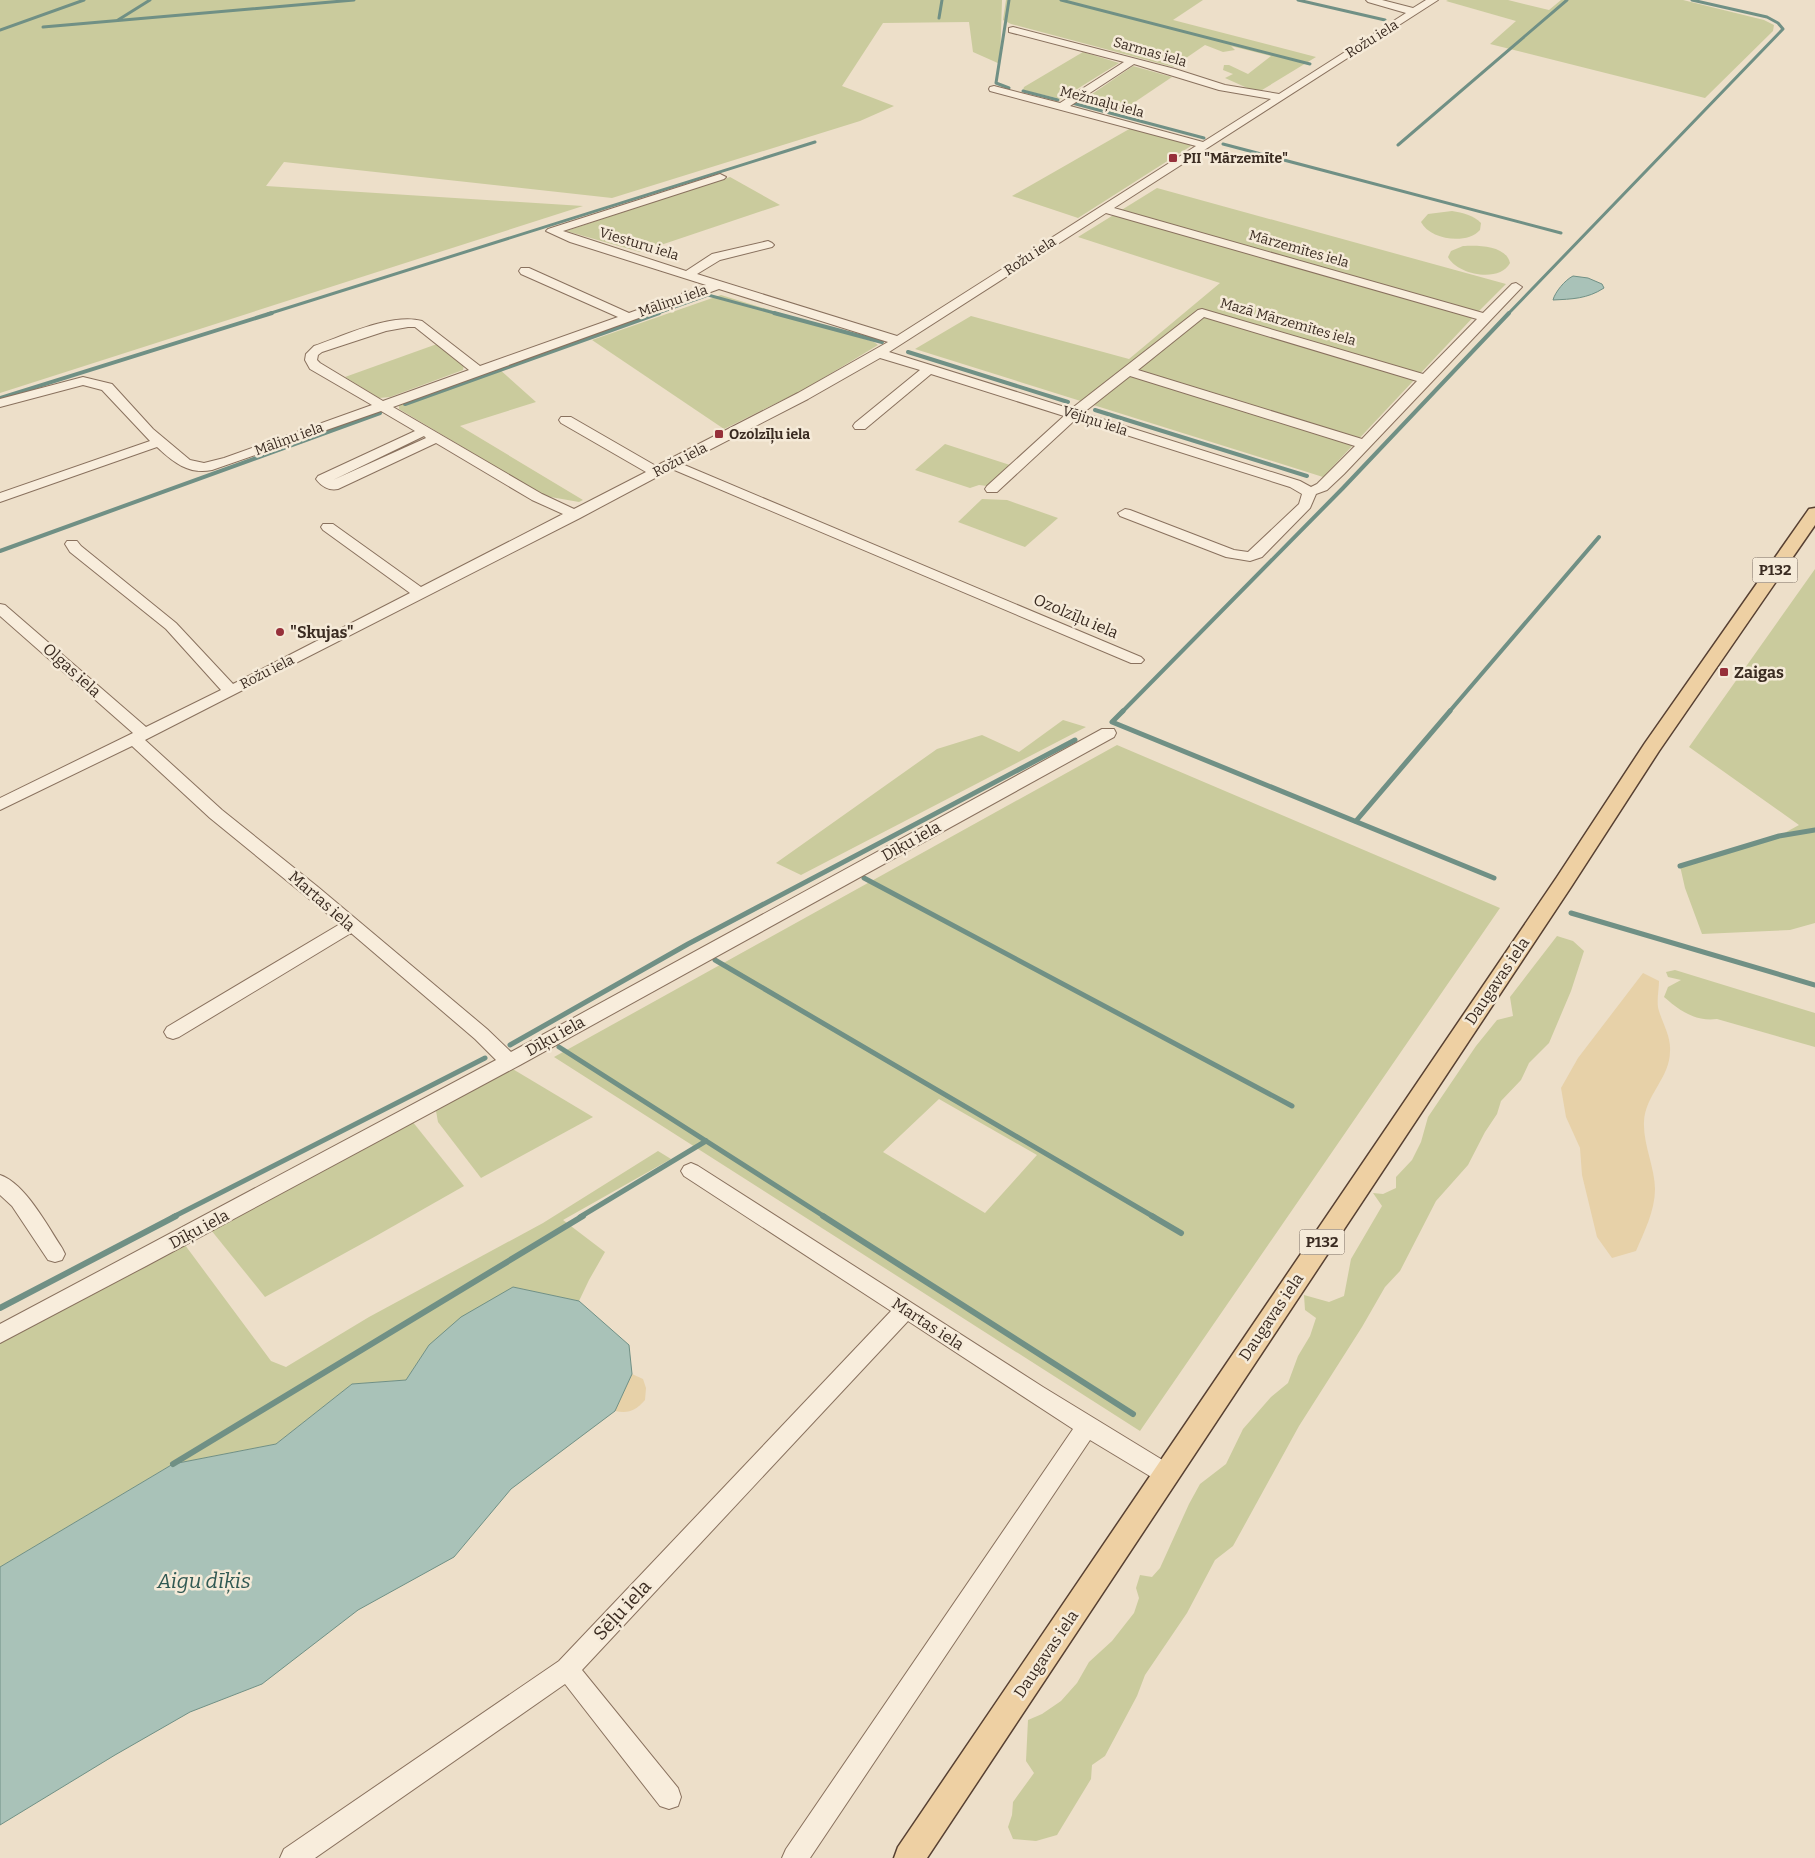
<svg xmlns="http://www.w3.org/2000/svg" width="1815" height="1858" viewBox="0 0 1815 1858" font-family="Bitter,serif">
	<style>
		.green { fill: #cacb9d; fill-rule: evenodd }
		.sand { fill: #e7d1a8 }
		.water { fill: #a9c2b8; stroke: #709085 }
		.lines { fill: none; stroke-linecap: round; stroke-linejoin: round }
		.stream-far3 { stroke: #709085; stroke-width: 3 }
		.stream-far2 { stroke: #709085; stroke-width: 4 }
		.stream-far1 { stroke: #709085; stroke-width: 5 }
		.stream { stroke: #709085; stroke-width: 6 }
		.minor-casing { stroke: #89715e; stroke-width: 2 }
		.major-casing { stroke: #574032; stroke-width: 3 }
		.minor { fill: #f8eddc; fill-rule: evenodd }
		.major { fill: #eed0a3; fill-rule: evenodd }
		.poi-dot { fill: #96303a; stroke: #f5ead8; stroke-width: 2 }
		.labels { text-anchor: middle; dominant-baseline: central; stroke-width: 5; stroke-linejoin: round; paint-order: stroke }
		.far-street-label { font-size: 14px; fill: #3a2b21; stroke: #f5ead8 }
		.far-poi-label { font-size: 14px; font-weight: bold; fill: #3a2b21; stroke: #f5ead8; text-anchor: start }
		.shield { fill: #f5ead8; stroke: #726458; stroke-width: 1 }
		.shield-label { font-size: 15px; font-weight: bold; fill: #3a2b21 }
		.street-label { font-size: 16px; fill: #3a2b21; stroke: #f5ead8 }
		.poi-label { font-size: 16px; font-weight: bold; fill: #3a2b21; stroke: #f5ead8; text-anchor: start }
		.near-street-label { font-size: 19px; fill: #3a2b21; stroke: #f5ead8 }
		.near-water-label { font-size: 21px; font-style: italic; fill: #315953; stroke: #f5ead8 }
	</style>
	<rect width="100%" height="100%" fill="#eddfc9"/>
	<!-- green -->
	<g class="green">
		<path d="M0 0H1002L1000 64 973 52 969 22 883 23 842 86 894 106 860 121 612 198 284 162 266 186 583 206 0 393Z"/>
		<path d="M1006 0H1203L1173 20 1316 57 1262 90 1254 91 1225 78 1233 74 1223 70 1224 65H1229L1248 74 1271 56 1231 46 1235 50 1223 52 1205 45 1173 67 1011 24 1003 20Z"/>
		<path d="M1448 0H1508L1549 10 1561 0H1683L1764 20 1774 25 1773 31 1705 98 1490 44 1516 21 1446 1Z"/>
		<path d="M1083 52 1119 63 1061 99 1023 90 1024 87Z"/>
		<path d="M1133 66 1172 77 1117 114 1079 103Z"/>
		<path d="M1131 128 1186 142 1191 146 1078 218 1012 196Z"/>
		<path d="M730 177 780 205 640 252 566 231Z"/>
		<path d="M1157 188 1506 284 1478 312 1323 477 915 349 971 316 1129 359 1220 283 1078 237Z"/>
		<path d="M1452 211C1463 213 1473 215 1481 223L1480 230C1467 245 1430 240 1421 222L1428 214Z"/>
		<path d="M1463 246C1477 245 1506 245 1510 263 1500 283 1457 275 1448 257L1451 251Z"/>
		<path d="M721 295 874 342 878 345 805 389 724 429 592 340Z"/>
		<path d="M437 344 464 365 463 370 390 397 379 398 345 377Z"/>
		<path d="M498 368 536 402 460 426 583 500 579 502 545 496 399 409V404Z"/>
		<path d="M945 444 1010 465 987 486 979 485 970 488 915 470Z"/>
		<path d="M982 499 1007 500 1058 518 1025 547 958 522Z"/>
		<path d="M1815 569V923L1790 930 1702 934 1685 888 1680 866 1779 836 1799 825 1689 747Z"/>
		<path d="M1063 720 1086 727 801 875 776 863 937 749 982 735 1019 752Z"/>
		<path d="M1117 745 1500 908 1140 1431 554 1057ZM939 1099 1037 1155 985 1213 883 1152Z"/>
		<path d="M1557 936 1573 941 1584 951 1571 991 1549 1043 1529 1063 1521 1080 1501 1101 1497 1114 1485 1132 1468 1165 1436 1201 1400 1271 1385 1287 1362 1327 1299 1426 1233 1546 1215 1560 1187 1613 1145 1675 1137 1696 1105 1756 1092 1765 1091 1779 1057 1835 1036 1841 1013 1839 1008 1827 1012 1815 1013 1802 1034 1773 1026 1761 1028 1720 1042 1714 1061 1701 1077 1683 1089 1662 1112 1641 1134 1613 1139 1598 1136 1588 1140 1575 1152 1577 1160 1568 1189 1504 1200 1484 1226 1464 1243 1429 1271 1397 1288 1383 1298 1356 1310 1336 1316 1318 1305 1310 1304 1295 1329 1302 1344 1296 1351 1259 1382 1206 1373 1193 1383 1194 1396 1188V1177L1412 1160 1421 1142 1428 1117 1476 1046 1497 1020 1513 1016 1510 997Z"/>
		<path d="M1675 970 1815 1013V1047L1717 1019C1695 1022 1679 1010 1664 997L1668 987 1681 980 1668 977 1666 972Z"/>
		<path d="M511 1068 593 1117 481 1178 438 1122 436 1111Z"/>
		<path d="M412 1121 464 1186 376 1236 265 1297 211 1230Z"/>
		<path d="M658 1151 671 1159 563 1220 605 1252 589 1280 579 1301 513 1287 429 1345 406 1380 352 1384 276 1444 173 1464 0 1567V1340L185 1245 271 1361 286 1367 369 1317 543 1223Z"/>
	</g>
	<!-- sand -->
	<g class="sand">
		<path d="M1643 973 1659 981C1659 990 1656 1003 1659 1011 1663 1024 1671 1037 1670 1051 1670 1078 1645 1095 1644 1122 1643 1144 1655 1168 1655 1189 1655 1211 1644 1232 1636 1251L1612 1258 1597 1237 1582 1175 1580 1148 1566 1117 1561 1088 1578 1058Z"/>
		<path d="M632 1374 643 1379 646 1388 645 1400C636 1410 629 1414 615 1411Z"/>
	</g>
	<!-- water -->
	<g class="water">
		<path d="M1573 276 1588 278 1602 284 1604 288C1587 299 1572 299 1553 300 1555 292 1565 280 1573 276Z"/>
		<path d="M513 1287 579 1301 629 1345 632 1374 615 1411 511 1489 454 1557 358 1610 262 1684 190 1712 115 1755 0 1825V1567L173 1464 276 1444 352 1384 406 1380 429 1345 461 1317Z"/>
	</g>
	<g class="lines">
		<!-- stream-far3 -->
		<g class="stream-far3">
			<path d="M1009 0 996 83 1009 88"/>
			<path d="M1061 0 1310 64"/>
			<path d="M1298 0 1385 20"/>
			<path d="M939 18 942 0"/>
			<path d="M118 20 150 0"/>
			<path d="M43 27 354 0"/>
			<path d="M0 30 84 0"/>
			<path d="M1023 91 1058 100"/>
			<path d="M1072 103 1204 138"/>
			<path d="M1223 144 1561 233"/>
			<path d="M1398 145 1567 0"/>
			<path d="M268 314 815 142"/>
			<path d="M655 314 708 295 778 314"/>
			<path d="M1508 314 1783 29 1778 23 1767 17 1692 0"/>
		</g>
		<!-- stream-far2 -->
		<g class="stream-far2">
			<path d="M774 313 882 342"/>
			<path d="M908 352 1068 402"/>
			<path d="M0 398 272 313"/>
			<path d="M405 404 659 313"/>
			<path d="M1095 410 1307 476"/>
			<path d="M0 551 380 413"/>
			<path d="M1122 712 1343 488 1509 313"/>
			<path d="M1449 712 1599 537"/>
		</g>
		<!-- stream-far1 -->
		<g class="stream-far1">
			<path d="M1123 711 1112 722 1494 878"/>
			<path d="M1356 821 1450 711"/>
			<path d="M1680 866 1779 836 1815 830"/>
			<path d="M864 878 1292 1106"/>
			<path d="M1571 913 1815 985"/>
			<path d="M715 960 1154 1217"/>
			<path d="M510 1045 688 944 1075 740"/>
			<path d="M559 1047 825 1217"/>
			<path d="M173 1217 485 1058"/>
			<path d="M580 1217 706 1141"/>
		</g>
		<!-- stream -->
		<g class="stream">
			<path d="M823 1216 1133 1414"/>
			<path d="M1152 1216 1181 1233"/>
			<path d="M0 1308 176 1216"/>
			<path d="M173 1464 583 1216"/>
		</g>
		<!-- minor casing -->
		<g class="minor-casing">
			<g id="minor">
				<path d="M1366 0H1382L1413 8 1426 0H1438L1114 208 1483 313 1512 284 1516 283 1522 287 1344 474 1327 490 1316 494 1310 508 1262 557 1250 561 1226 557 1120 516 1118 513 1125 509 1130 510 1234 550 1248 552 1299 504 1302 494 1290 487 1076 419 997 492H987L985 489 987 486 1064 416 931 374 865 429H855L853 426 855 423 920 370 880 358 808 399 682 464 1141 657 1144 660 1141 663H1131L672 469 580 518 145 740 222 810 318 887 487 1029 511 1052 1102 729H1114L1116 733 1114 737 520 1065 146 1266 0 1343V1324L496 1060 475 1039 351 933 179 1037 173 1039 167 1037 164 1032 167 1027 340 924 210 818 132 746 0 810V798L133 733 0 616V604L5 605 146 727 221 690 166 629 70 552 65 544 67 541H77L81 546 176 623 233 684 410 593 323 530 321 527 323 524H333L421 587 563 514 532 500 436 443 338 489C329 491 321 486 316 479L318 476 415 431 381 411 212 470C189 475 173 462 157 447L0 502V493L150 441 102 390 83 385 0 407V399L83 377 112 384 153 429 190 460 204 463 224 458 372 405 310 369 305 360 306 354 314 346C344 336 390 313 422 321L480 366 618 317 521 274 519 271 521 268H529L629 313 706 285 570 242 546 231 548 229 720 174 726 177 724 179 563 231 686 271 712 254 768 241 772 243 774 245 772 247 720 260 697 274 897 336 1196 146 990 91 989 89 990 87 994 86 1060 103 1124 62 1009 32V28L1013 27 1175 69 1225 85 1279 94 1406 13 1368 2ZM1134 64 1219 90 1271 99 1203 142 1070 106ZM1106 213 1477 319 1423 374 1202 309 1198 310 1071 409 889 352ZM719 289 888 342 798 393 656 466 571 417H561L559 420 561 423 646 472 574 509 542 494 393 407ZM1204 317 1417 381 1362 439 1138 370ZM408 327H415L469 370 383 401 320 363 317 360 318 355 322 352 386 331ZM1130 376 1355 446 1317 484 1311 487 1300 481 1083 413ZM424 436 426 438 333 480Z"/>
				<path d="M691 1163 698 1166 1043 1387 1174 1467 1177 1474 1174 1481 1166 1484 1158 1481 1090 1440 810 1858H782L786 1849 1073 1429 908 1321 582 1670 678 1788 681 1797 678 1806 669 1809 660 1806 565 1684 315 1858H280L284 1849 559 1661 891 1311 684 1176 681 1171 684 1166Z"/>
				<path d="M0 1175C25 1183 48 1227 62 1248L65 1254 62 1260 55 1262 48 1260 12 1206 0 1195Z"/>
			</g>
		</g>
		<!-- major casing -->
		<g class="major-casing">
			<path id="major" d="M1815 508V525L1659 751 1571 887 927 1858H894L898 1847 1557 877 1645 743 1809 509Z"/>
		</g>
		<!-- minor -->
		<use href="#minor" class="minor"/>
		<!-- major -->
		<use href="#major" class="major"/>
	</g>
	<!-- markers -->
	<g class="poi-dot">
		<rect x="1168" y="153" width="10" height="10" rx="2.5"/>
		<rect x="714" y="429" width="10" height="10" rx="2.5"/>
		<circle cx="280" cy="632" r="5"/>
		<rect x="1719" y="667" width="10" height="10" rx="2.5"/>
	</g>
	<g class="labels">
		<!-- far-street labels -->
		<g class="far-street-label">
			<text transform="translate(1372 39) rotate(-32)">Rožu iela</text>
			<text transform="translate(1150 52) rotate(16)">Sarmas iela</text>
			<text transform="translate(1102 102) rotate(15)">Mežmaļu iela</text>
			<text transform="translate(639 244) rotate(17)">Viesturu iela</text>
			<text transform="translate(1299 249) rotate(16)">Mārzemītes iela</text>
			<text transform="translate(1030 256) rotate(-33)">Rožu iela</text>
			<text transform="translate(673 301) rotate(-19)">Māliņu iela</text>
			<text transform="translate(1288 322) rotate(16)">Mazā Mārzemītes iela</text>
			<text transform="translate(1095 421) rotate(18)">Vējiņu iela</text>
			<text transform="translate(289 439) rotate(-20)">Māliņu iela</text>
			<text transform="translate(680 460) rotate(-27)">Rožu iela</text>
			<text transform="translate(267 672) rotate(-27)">Rožu iela</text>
		</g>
		<!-- far-poi labels -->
		<g class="far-poi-label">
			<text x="1183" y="158">PII "Mārzemīte"</text>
			<text x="729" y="434">Ozolzīļu iela</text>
		</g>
		<!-- shield labels -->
		<g class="shield">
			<rect x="1752.5" y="557.5" width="45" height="25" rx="4"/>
			<rect x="1299.5" y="1229.5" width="45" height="25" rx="4"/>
		</g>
		<g class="shield-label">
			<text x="1775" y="570">P132</text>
			<text x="1322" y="1242">P132</text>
		</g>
		<!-- street labels -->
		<g class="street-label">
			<text transform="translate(1076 616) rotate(23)">Ozolzīļu iela</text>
			<text transform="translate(72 670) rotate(42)">Olgas iela</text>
			<text transform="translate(911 841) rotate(-29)">Dīķu iela</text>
			<text transform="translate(322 901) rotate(41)">Martas iela</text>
			<text transform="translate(1497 981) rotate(-56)">Daugavas iela</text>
			<text transform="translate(555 1036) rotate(-29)">Dīķu iela</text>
			<text transform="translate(199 1229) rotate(-28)">Dīķu iela</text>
			<text transform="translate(1271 1317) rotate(-56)">Daugavas iela</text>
			<text transform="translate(928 1324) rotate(33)">Martas iela</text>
			<text transform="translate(1046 1654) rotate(-56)">Daugavas iela</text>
		</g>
		<!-- poi labels -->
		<g class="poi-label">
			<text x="290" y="632">"Skujas"</text>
			<text x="1734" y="672">Zaigas</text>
		</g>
		<!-- near-street labels -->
		<g class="near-street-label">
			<text transform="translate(622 1610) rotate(-47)">Sēļu iela</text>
		</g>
		<!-- near-water labels -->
		<g class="near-water-label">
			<text x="204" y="1581">Aigu dīķis</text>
		</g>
	</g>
</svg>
